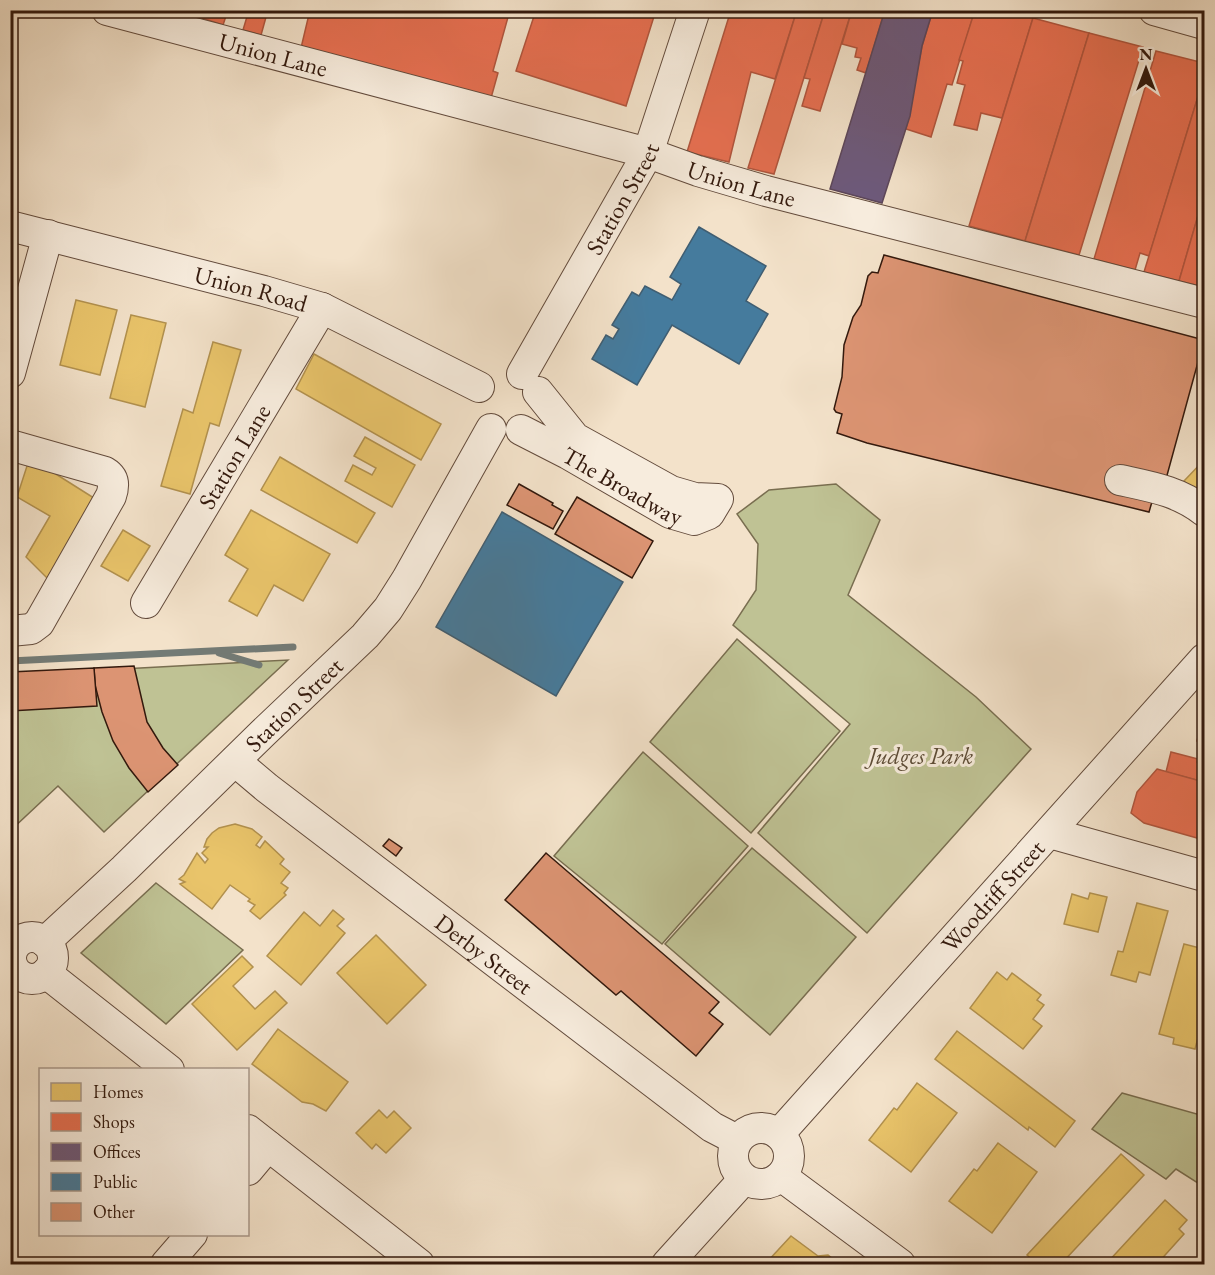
<svg xmlns="http://www.w3.org/2000/svg" width="1215" height="1275" viewBox="0 0 1215 1275" font-family="'EB Garamond',serif">
	<style>
		.green { fill: #bfc294; stroke: #796e50; stroke-width: 1.5 }
		.homes { fill: #e9c46a; stroke: #b2914e; stroke-width: 1.5 }
		.shops { fill: #e76f51; stroke: #b1553d; stroke-width: 1.5 }
		.offices { fill: #6d597a; stroke: #5c4659; stroke-width: 1.5 }
		.public { fill: #457b9d; stroke: #405e72; stroke-width: 1.5 }
		.lines { fill: none; stroke-linecap: round; stroke-linejoin: round }
		.stream { stroke: #737b76; stroke-width: 7 }
		.building { fill: #dc9473; stroke: #33190d; stroke-width: 1.5 }
		.minor-casing { stroke: #634b3c; stroke-width: 32 }
		.minor { stroke: #f7ecdd; stroke-width: 30 }
		.labels { text-anchor: middle; dominant-baseline: central; stroke-width: 6; stroke-linejoin: round; paint-order: stroke }
		.street-label { font-size: 24px; fill: #33190d; stroke: #f7ecdd }
		.park-label { font-size: 24px; font-style: italic; fill: #5d4c36; stroke: #f7ecdd }
	</style>
	<rect width="100%" height="100%" fill="#f3e2ca"/>
	<filter id="stains"><feTurbulence type="fractalNoise" baseFrequency=".00333" numOctaves="4"/><feColorMatrix values="0 0 0 0 .2 0 0 0 0 .09 0 0 0 0 .02 0 0 0 .5 -.17"/></filter>
	<radialGradient id="worn" r=".72"><stop offset=".6" stop-color="#630" stop-opacity="0"/><stop offset="1" stop-color="#630" stop-opacity=".3"/></radialGradient>
	<!-- green -->
	<g class="green">
		<path d="M836 484 880 520 848 595 976 697 1031 749 867 933 758 833 850 724 733 625 756 590 758 544 737 514 769 490Z"/>
		<path d="M737 639 840 731 751 833 650 742Z"/>
		<path d="M288 660 104 832 58 786 11 830V675Z"/>
		<path d="M643 752 748 846 662 944 554 856Z"/>
		<path d="M752 848 856 937 770 1035 665 944Z"/>
		<path d="M156 883 243 950 166 1024 81 953Z"/>
		<path d="M1122 1093 1204 1116V1187L1176 1169 1166 1179 1092 1129Z"/>
	</g>
	<!-- homes -->
	<g class="homes">
		<path d="M76 300 117 310 100 375 60 365Z"/>
		<path d="M131 315 166 323 145 407 110 398Z"/>
		<path d="M213 342 241 350 219 426 210 423 190 494 161 486 183 409 193 413Z"/>
		<path d="M314 354 441 424 421 460 296 389Z"/>
		<path d="M365 437 415 465 392 507 345 481 353 465 372 475 376 468 354 456Z"/>
		<path d="M280 457 375 513 357 543 261 490Z"/>
		<path d="M32 459 105 505 47 578 26 557 50 516 17 497 27 466Z"/>
		<path d="M1204 460V502L1184 481Z"/>
		<path d="M251 510 330 554 303 601 274 585 257 616 229 601 248 569 225 555Z"/>
		<path d="M123 530 150 546 128 581 101 566Z"/>
		<path d="M235 824 252 829 262 837 256 845 260 848 265 841 284 859 280 864 290 872 281 883 288 888 284 893 286 895 260 919 250 911 255 905 248 901 250 899 230 885 212 909 180 884 185 882 179 879 184 875 197 853 205 863 208 859 202 853 208 847H204L207 839 212 833 219 828Z"/>
		<path d="M1090 893 1107 897 1098 932 1064 924 1072 894 1088 899Z"/>
		<path d="M1137 903 1168 911 1150 975 1139 972 1136 982 1111 975 1118 951 1123 952Z"/>
		<path d="M333 910 344 919 337 926 345 933 301 985 267 956 304 912 320 926Z"/>
		<path d="M376 935 426 985 387 1024 337 973Z"/>
		<path d="M1184 944 1204 949V1015L1195 1049 1173 1044 1174 1038 1159 1034Z"/>
		<path d="M242 956 253 967 233 986 255 1009 275 991 287 1003 237 1050 192 1004Z"/>
		<path d="M997 972 1007 980 1012 973 1041 995 1037 1000 1044 1005 1033 1019 1042 1026 1023 1049 970 1008Z"/>
		<path d="M278 1029 348 1082 326 1111 313 1104 302 1102 252 1064Z"/>
		<path d="M957 1031 1075 1121 1055 1147 1029 1127 1028 1130 935 1059Z"/>
		<path d="M917 1083 957 1113 911 1172 869 1140 894 1108 897 1110Z"/>
		<path d="M379 1110 387 1118 394 1111 411 1128 386 1153 376 1144 372 1149 356 1133Z"/>
		<path d="M998 1143 1037 1172 992 1233 949 1201 974 1169 977 1171Z"/>
		<path d="M1121 1154 1144 1175 1061 1264H1037L1027 1255Z"/>
		<path d="M1165 1200 1187 1220 1179 1229 1184 1234 1157 1264H1106Z"/>
		<path d="M791 1236 818 1256 828 1255 837 1262 835 1264 766 1263Z"/>
	</g>
	<!-- shops -->
	<g class="shops">
		<path d="M204 10H228L223 25 202 18Z"/>
		<path d="M249 10H268L261 35 243 30Z"/>
		<path d="M310 10H510L493 71 498 73 491 98 301 48Z"/>
		<path d="M536 10H656L626 106 516 71Z"/>
		<path d="M731 10H797L775 79 751 72 729 162 687 152Z"/>
		<path d="M797 10H825L774 174 748 168Z"/>
		<path d="M825 10H852L820 111 802 106 810 79 804 78Z"/>
		<path d="M852 10H885L866 73 857 70 861 58 855 57 857 48 842 44Z"/>
		<path d="M933 10H975L952 85 947 84 931 137 906 129 922 46Z"/>
		<path d="M975 10H1004L1033 18 1002 118 981 113 977 130 954 125 965 85 957 83 963 61 959 60Z"/>
		<path d="M1033 18 1089 33 1025 241 969 226Z"/>
		<path d="M1089 33 1143 47 1079 255 1025 241Z"/>
		<path d="M1156 51 1204 63V77L1149 256 1140 253 1135 270 1094 259Z"/>
		<path d="M1204 77V195L1179 281 1144 272Z"/>
		<path d="M1204 195V287L1179 281Z"/>
		<path d="M1202 721 1204 722V743L1197 741Z"/>
		<path d="M1171 752 1198 759 1197 762 1204 764V782L1166 772Z"/>
		<path d="M1157 769 1204 782V840L1144 823 1131 813 1137 792Z"/>
	</g>
	<!-- offices -->
	<path class="offices" d="M885 10H933L922 46 910 116 882 203 830 189Z"/>
	<!-- public -->
	<g class="public">
		<path d="M699 227 766 266 746 301 768 314 739 364 672 325 637 385 592 359 606 335 613 339 619 329 612 325 632 292 639 296 645 286 672 300 681 284 670 277Z"/>
		<path d="M502 512 623 582 556 696 436 627Z"/>
	</g>
	<g class="lines">
		<!-- stream -->
		<g class="stream">
			<path d="M219 653 259 665"/>
			<path d="M10 661 293 647"/>
		</g>
	</g>
	<!-- building -->
	<g class="building">
		<path d="M884 255 1204 340 1163 490 1154 495 1149 512 867 443 837 433 842 414 836 412 834 409 842 377 844 345 853 317 861 305 868 276 872 272 878 273Z"/>
		<path d="M519 484 553 503 552 505 563 511 553 529 507 505Z"/>
		<path d="M577 497 653 541 632 578 555 534Z"/>
		<path d="M134 666 147 722 163 748 178 765 148 792 129 768 113 741 102 712 95 685 94 668Z"/>
		<path d="M94 668 97 706 10 711V672Z"/>
		<path d="M389 839 402 848 396 856 383 846Z"/>
		<path d="M546 853 719 1002 709 1013 723 1024 696 1056 621 991 616 995 505 900Z"/>
	</g>
	<g class="lines">
		<!-- minor casing -->
		<g class="minor-casing">
			<g id="minor">
				<path id="s1" d="M107 10 648 153 698 171 766 191 1204 303"/>
				<path d="M1154 10 1204 24"/>
				<path id="s2" d="M10 226 264 291 322 308 479 387"/>
				<path d="M10 373 48 235"/>
				<path id="s3" d="M522 374 648 153 695 10"/>
				<path id="s4" d="M521 430 568 454 670 513 694 520 709 514 718 499 695 498 671 491 575 438 538 392"/>
				<path d="M10 445 105 472C115 478 114 487 111 496L39 623 31 629 10 631"/>
				<path d="M1120 480C1152 487 1178 491 1204 511"/>
				<path id="s5" d="M146 603 322 308"/>
				<path id="s6" d="M235 761 267 788 712 1127 737 1140"/>
				<path d="M1050 833 1204 876"/>
				<circle cx="32" cy="958" r="21"/>
				<path id="s7" d="M45 942 124 869 263 733 365 636 388 609 407 579 491 429"/>
				<path d="M46 973 169 1070"/>
				<circle cx="761" cy="1156" r="28"/>
				<path d="M248 1130 419 1264"/>
				<path id="s8" d="M779 1134 1204 659"/>
				<path d="M248 1170 268 1146"/>
				<path d="M781 1176 900 1264"/>
				<path d="M166 1264 192 1234"/>
				<path d="M667 1264 744 1179"/>
			</g>
		</g>
		<!-- minor -->
		<use href="#minor" class="minor"/>
	</g>
	<g class="labels">
		<!-- street labels -->
		<g class="street-label">
			<text stroke="none"><textPath href="#s1" startOffset="172">Union Lane</textPath></text>
			<text stroke="none"><textPath href="#s1" startOffset="658">Union Lane</textPath></text>
			<text stroke="none"><textPath href="#s3" startOffset="202">Station Street</textPath></text>
			<text stroke="none"><textPath href="#s2" startOffset="249">Union Road</textPath></text>
			<text stroke="none"><textPath href="#s5" startOffset="171">Station Lane</textPath></text>
			<text stroke="none"><textPath href="#s4" startOffset="116">The Broadway</textPath></text>
			<text stroke="none"><textPath href="#s7" startOffset="344">Station Street</textPath></text>
			<text stroke="none"><textPath href="#s8" startOffset="320">Woodriff Street</textPath></text>
			<text stroke="none"><textPath href="#s6" startOffset="315">Derby Street</textPath></text>
		</g>
		<!-- park labels -->
		<g class="park-label">
			<text x="921" y="755">Judges Park</text>
		</g>
	</g>
	<!-- margin -->
	<rect width="1215" height="1275" fill="none" stroke="#f3e2ca" stroke-width="36"/>
	<rect x="12" y="12" width="1191" height="1251" fill="none" stroke="#33190d" stroke-width="3"/>
	<rect x="18" y="18" width="1179" height="1239" fill="none" stroke="#33190d" stroke-width="1.5"/>
	<!-- legend -->
	<rect x="39" y="1068" width="210" height="168" fill="#f7ecdd" stroke="#a9988a" stroke-width="1.5"/>
	<rect x="51" y="1083" width="30" height="18" fill="#e9c46a" stroke="#a9988a" stroke-width="1.5"/>
	<text x="93" y="1098" font-size="18" fill="#33190d">Homes</text>
	<rect x="51" y="1113" width="30" height="18" fill="#e76f51" stroke="#a9988a" stroke-width="1.5"/>
	<text x="93" y="1128" font-size="18" fill="#33190d">Shops</text>
	<rect x="51" y="1143" width="30" height="18" fill="#6d597a" stroke="#a9988a" stroke-width="1.5"/>
	<text x="93" y="1158" font-size="18" fill="#33190d">Offices</text>
	<rect x="51" y="1173" width="30" height="18" fill="#457b9d" stroke="#a9988a" stroke-width="1.5"/>
	<text x="93" y="1188" font-size="18" fill="#33190d">Public</text>
	<rect x="51" y="1203" width="30" height="18" fill="#dc9473" stroke="#a9988a" stroke-width="1.5"/>
	<text x="93" y="1218" font-size="18" fill="#33190d">Other</text>
	<!-- north arrow -->
	<g transform="translate(1146 69)" stroke="#f7ecdd" stroke-width="4.5" paint-order="stroke">
	<path d="M0-4.5L10 22L0 15L-10 22Z" fill="#33190d"/>
	<text y="-9" font-size="16" font-weight="bold" text-anchor="middle" fill="#33190d">N</text>
	</g>
	<rect width="100%" height="100%" filter="url(#stains)"/>
	<rect width="100%" height="100%" fill="url(#worn)"/>
</svg>
